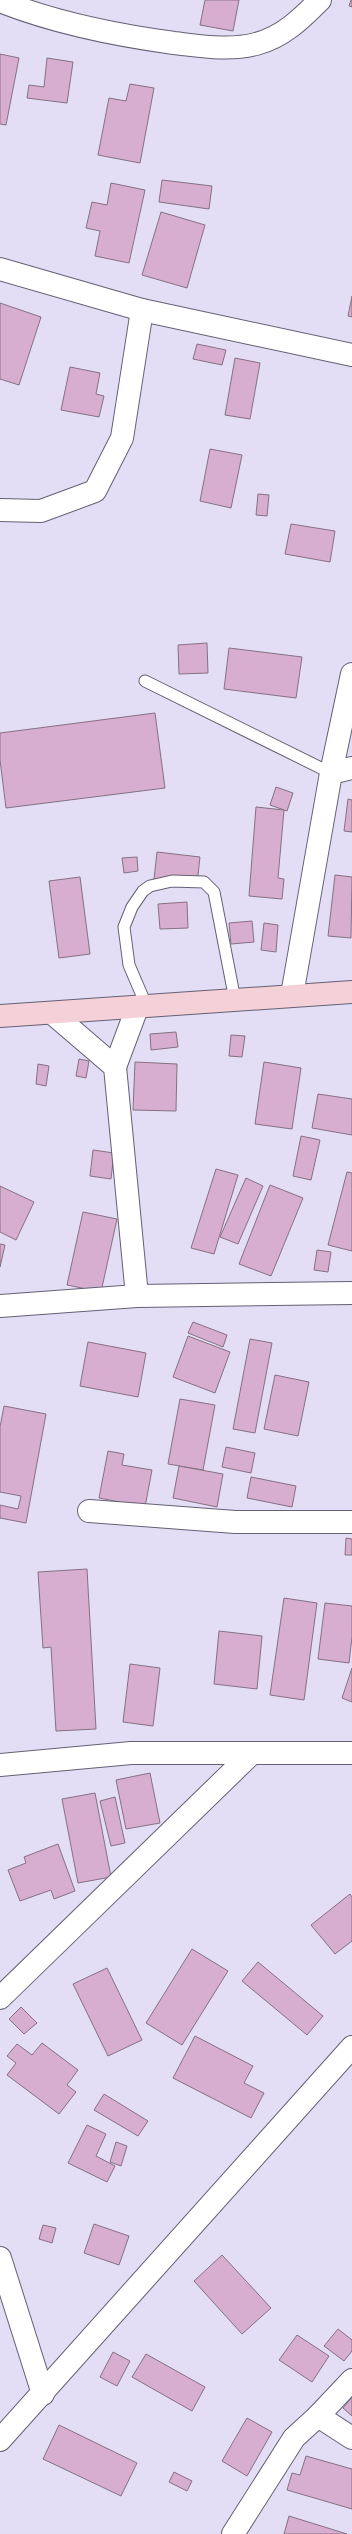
<svg xmlns="http://www.w3.org/2000/svg" width="352" height="2534" viewBox="0 0 352 2534" font-family="'Noto Sans',sans-serif">
	<style>
		.building { fill: #d8aed0; stroke: #857181 }
		.lines { fill: none; stroke-linecap: round; stroke-linejoin: round }
		.service-casing { stroke: #656074; stroke-width: 13 }
		.minor-casing { stroke: #656074; stroke-width: 24 }
		.tertiary-casing { stroke: #656074; stroke-width: 24 }
		.secondary-casing { stroke: #656074; stroke-width: 24 }
		.service { stroke: #fff; stroke-width: 11 }
		.minor { stroke: #fff; stroke-width: 22 }
		.tertiary { stroke: #fff; stroke-width: 22 }
		.secondary { stroke: #f4d0d8; stroke-width: 22 }
	</style>
	<rect width="100%" height="100%" fill="#e3ddf5"/>
	<!-- building -->
	<g class="building">
		<path d="M205 0H239L233 31 200 25Z"/>
		<path d="M351 0H352V7L349 6Z"/>
		<path d="M0 54 19 58 6 125 0 124Z"/>
		<path d="M47 58 73 62 67 103 27 98 29 85 44 87Z"/>
		<path d="M130 84 154 88 140 163 98 155 109 98 126 101Z"/>
		<path d="M162 180 212 186 209 209 159 202Z"/>
		<path d="M111 183 145 190 129 263 95 256 100 231 86 228 92 202 107 205Z"/>
		<path d="M161 212 205 225 187 288 142 275Z"/>
		<path d="M352 296V317L348 316Z"/>
		<path d="M0 303 41 317 19 385 0 379Z"/>
		<path d="M197 344 226 350 222 365 193 359Z"/>
		<path d="M235 358 260 363 250 419 225 415Z"/>
		<path d="M70 367 100 373 96 394 104 396 99 417 61 410Z"/>
		<path d="M210 449 242 455 231 508 200 501Z"/>
		<path d="M258 494 269 495 267 516 256 515Z"/>
		<path d="M291 524 335 531 330 562 285 554Z"/>
		<path d="M207 643 208 673 179 674 178 645Z"/>
		<path d="M229 648 302 657 296 698 224 689Z"/>
		<path d="M155 713 165 788 6 808 0 760V733Z"/>
		<path d="M276 787 293 793 287 811 270 805Z"/>
		<path d="M348 799 352 800V832L344 831Z"/>
		<path d="M256 807 284 810 278 878 284 879 282 899 249 896Z"/>
		<path d="M157 852 200 857 197 884 154 879Z"/>
		<path d="M137 857 138 871 124 873 122 858Z"/>
		<path d="M335 875 352 877 351 938 328 936Z"/>
		<path d="M80 877 90 954 59 958 49 881Z"/>
		<path d="M187 902 188 928 160 929 158 904Z"/>
		<path d="M252 921 254 942 231 944 229 923Z"/>
		<path d="M264 923 278 925 276 952 261 950Z"/>
		<path d="M176 1032 178 1047 151 1050 150 1034Z"/>
		<path d="M231 1035 245 1036 242 1057 229 1056Z"/>
		<path d="M79 1059 89 1061 86 1078 76 1076Z"/>
		<path d="M135 1062 177 1064 176 1111 133 1110Z"/>
		<path d="M264 1062 301 1068 292 1129 255 1124Z"/>
		<path d="M38 1064 49 1066 46 1086 36 1084Z"/>
		<path d="M318 1094 352 1099V1135L312 1128Z"/>
		<path d="M301 1136 320 1140 311 1180 293 1176Z"/>
		<path d="M93 1150 114 1153 111 1179 90 1176Z"/>
		<path d="M216 1169 238 1175 214 1254 191 1248Z"/>
		<path d="M347 1172 352 1173V1251L328 1245Z"/>
		<path d="M246 1178 263 1186 238 1244 220 1237Z"/>
		<path d="M270 1185 303 1198 271 1276 239 1264Z"/>
		<path d="M0 1186 34 1202 16 1240 0 1232Z"/>
		<path d="M83 1212 117 1219 101 1292 67 1285Z"/>
		<path d="M0 1244 5 1245 0 1267Z"/>
		<path d="M317 1250 331 1252 328 1272 314 1270Z"/>
		<path d="M193 1322 227 1335 223 1347 188 1333Z"/>
		<path d="M188 1336 230 1352 215 1393 173 1377Z"/>
		<path d="M250 1339 272 1343 255 1433 233 1429Z"/>
		<path d="M88 1342 146 1353 138 1397 80 1386Z"/>
		<path d="M275 1375 309 1382 298 1436 264 1429Z"/>
		<path d="M180 1399 215 1405 203 1470 168 1464Z"/>
		<path d="M4 1406 46 1414 26 1523 0 1518V1505L18 1509 21 1496 0 1492V1427Z"/>
		<path d="M226 1447 255 1453 251 1473 222 1467Z"/>
		<path d="M108 1451 124 1454 122 1465 152 1470 145 1507 99 1498Z"/>
		<path d="M179 1466 223 1474 217 1507 173 1498Z"/>
		<path d="M251 1477 296 1486 292 1507 247 1498Z"/>
		<path d="M346 1538 352 1539V1555H345Z"/>
		<path d="M87 1569 96 1729 56 1731 51 1647 43 1648 38 1572Z"/>
		<path d="M284 1598 317 1603 304 1700 270 1695Z"/>
		<path d="M325 1603 352 1606V1637L349 1663 318 1659Z"/>
		<path d="M219 1631 262 1636 257 1689 214 1684Z"/>
		<path d="M130 1664 160 1668 153 1726 123 1722Z"/>
		<path d="M352 1668V1702L342 1698Z"/>
		<path d="M150 1773 160 1823 126 1829 116 1780Z"/>
		<path d="M95 1793 111 1877 78 1883 62 1799Z"/>
		<path d="M115 1797 125 1843 111 1846 100 1801Z"/>
		<path d="M58 1844 75 1891 54 1899 51 1890 20 1901 8 1870 26 1863 24 1857Z"/>
		<path d="M350 1894 352 1897V1941L335 1954 311 1925Z"/>
		<path d="M192 1949 228 1971 182 2045 146 2023Z"/>
		<path d="M258 1962 323 2016 307 2035 242 1981Z"/>
		<path d="M107 1968 142 2040 108 2056 73 1984Z"/>
		<path d="M21 2007 37 2023 24 2034 9 2019Z"/>
		<path d="M195 2036 253 2066 244 2083 264 2093 251 2118 173 2078Z"/>
		<path d="M42 2043 78 2070 67 2085 76 2092 59 2114 7 2075 16 2063 7 2056 17 2044 32 2055Z"/>
		<path d="M104 2094 148 2121 138 2136 94 2110Z"/>
		<path d="M87 2125 106 2134 96 2156 115 2166 107 2182 68 2163Z"/>
		<path d="M116 2142 127 2146 121 2166 110 2162Z"/>
		<path d="M94 2224 129 2236 119 2265 84 2253Z"/>
		<path d="M43 2225 56 2228 52 2243 39 2239Z"/>
		<path d="M222 2255 271 2308 242 2334 194 2281Z"/>
		<path d="M338 2329 352 2340V2351L344 2361 324 2346Z"/>
		<path d="M297 2335 329 2356 312 2382 279 2360Z"/>
		<path d="M113 2352 130 2361 117 2386 100 2377Z"/>
		<path d="M146 2354 205 2387 192 2411 132 2377Z"/>
		<path d="M352 2397V2416L343 2408Z"/>
		<path d="M247 2418 272 2432 247 2476 222 2461Z"/>
		<path d="M59 2425 137 2463 121 2496 43 2459Z"/>
		<path d="M306 2456 352 2469V2509L287 2490 292 2473 300 2475Z"/>
		<path d="M174 2472 192 2481 187 2491 169 2482Z"/>
		<path d="M289 2516 347 2534H284Z"/>
	</g>
	<g class="lines">
		<!-- service casing -->
		<g class="service-casing">
			<g id="service">
				<path d="M145 681 331 773"/>
				<path d="M147 1007 129 965 124 927 132 907 143 891 150 886 172 881 204 882 214 892 235 1000"/>
			</g>
		</g>
		<!-- minor casing -->
		<g class="minor-casing">
			<g id="minor">
				<path d="M0 1C55 23 115 35 174 43 201 46 229 51 256 44 283 37 301 19 320 0"/>
				<path d="M0 269 142 310 352 355"/>
				<path d="M0 510 41 511 95 491 122 438 142 310"/>
				<path d="M331 773 352 768"/>
				<path d="M292 995 331 773 352 674"/>
				<path d="M52 1013 115 1067 137 1296"/>
				<path d="M115 1067 137 1008"/>
				<path d="M0 1306 137 1296 352 1293"/>
				<path d="M89 1511 235 1522H352"/>
				<path d="M0 1765 131 1753H352"/>
				<path d="M0 1998 251 1754"/>
				<path d="M0 2258 43 2394"/>
				<path d="M318 2416 352 2380"/>
				<path d="M233 2534 294 2438 318 2416 352 2438"/>
			</g>
		</g>
		<!-- tertiary casing -->
		<g class="tertiary-casing">
			<path id="tertiary" d="M0 2440 352 2047"/>
		</g>
		<!-- secondary casing -->
		<g class="secondary-casing">
			<path id="secondary" d="M0 1016 352 992"/>
		</g>
		<!-- service -->
		<use href="#service" class="service"/>
		<!-- minor -->
		<use href="#minor" class="minor"/>
		<!-- tertiary -->
		<use href="#tertiary" class="tertiary"/>
		<!-- secondary -->
		<use href="#secondary" class="secondary"/>
	</g>
</svg>
